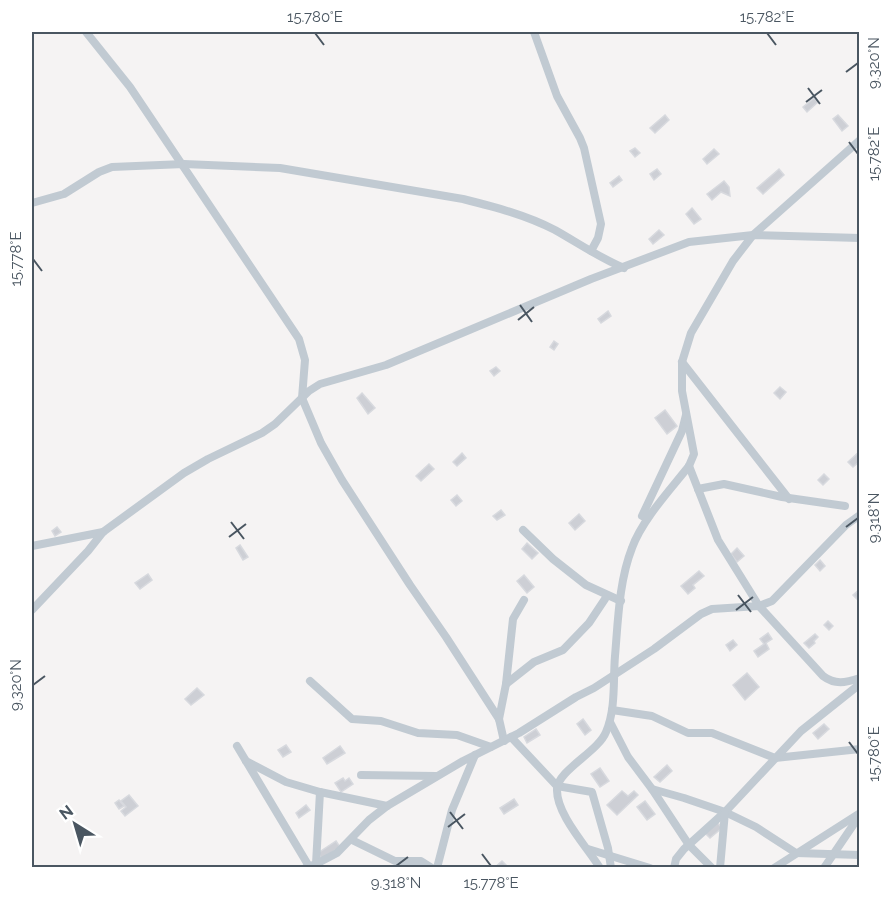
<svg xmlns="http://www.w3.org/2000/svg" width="891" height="899" viewBox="0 0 891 899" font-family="Raleway,sans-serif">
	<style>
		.building { fill: #cdcfd5; stroke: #d7d9de; stroke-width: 1.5 }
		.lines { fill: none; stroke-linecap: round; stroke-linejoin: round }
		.street { stroke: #c1cad2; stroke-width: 8 }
		.ticks { fill: none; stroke: #4a5661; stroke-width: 2 }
		.neatline { fill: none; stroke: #4a5661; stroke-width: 2 }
		.ticks-label { font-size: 15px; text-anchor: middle; fill: #4a5661 }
	</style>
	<rect width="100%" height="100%" fill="#f5f3f3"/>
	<!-- building -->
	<g class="building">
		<path d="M814 98 818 102 807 112 803 107Z"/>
		<path d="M665 115 669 120 655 133 650 128Z"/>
		<path d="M838 115 848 126 842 131 833 119Z"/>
		<path d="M635 148 640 153 635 157 630 151Z"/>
		<path d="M714 149 719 154 707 164 703 159Z"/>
		<path d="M657 169 661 174 654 180 650 174Z"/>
		<path d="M779 169 784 175 763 194 757 188Z"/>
		<path d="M619 176 622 180 613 187 610 183Z"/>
		<path d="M724 181 729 187 730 196 721 192 712 200 707 194Z"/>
		<path d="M692 208 701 219 694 224 686 214Z"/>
		<path d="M659 230 664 235 653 244 649 239Z"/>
		<path d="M608 311 611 316 601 323 598 319Z"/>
		<path d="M554 341 558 344 554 350 550 347Z"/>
		<path d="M496 367 500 371 494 376 490 371Z"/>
		<path d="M780 387 786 392 780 399 774 393Z"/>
		<path d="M362 393 375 408 368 414 357 398Z"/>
		<path d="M665 410 677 426 667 434 655 418Z"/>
		<path d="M860 451V461L853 467 848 462Z"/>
		<path d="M462 453 466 458 457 466 453 462Z"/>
		<path d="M429 464 434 469 421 481 416 476Z"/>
		<path d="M824 474 829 479 823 485 818 480Z"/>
		<path d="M457 495 462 501 456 506 451 500Z"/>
		<path d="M501 510 505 515 497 520 493 516Z"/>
		<path d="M579 514 585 521 575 530 569 523Z"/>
		<path d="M57 527 61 532 55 536 52 531Z"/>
		<path d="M527 543 538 553 532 559 522 549Z"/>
		<path d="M240 545 248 557 243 560 236 548Z"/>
		<path d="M737 548 744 556 737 562 731 554Z"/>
		<path d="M820 560 825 566 820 571 815 565Z"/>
		<path d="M699 571 704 576 693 585 695 588 688 594 681 586Z"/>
		<path d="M148 574 152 580 140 589 135 583Z"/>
		<path d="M524 575 534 587 527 593 517 581Z"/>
		<path d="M860 589V599L858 600 853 595Z"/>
		<path d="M828 621 833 626 829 630 824 625Z"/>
		<path d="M768 633 772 639 766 643 769 649 758 657 754 651 764 644 760 639Z"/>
		<path d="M815 634 818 637 814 641 815 643 809 648 804 643Z"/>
		<path d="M733 640 737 645 730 651 726 645Z"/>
		<path d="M747 673 759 687 745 700 733 685Z"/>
		<path d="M197 688 204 695 191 705 185 699Z"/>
		<path d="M583 719 591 730 585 735 577 724Z"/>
		<path d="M824 724 829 729 818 739 813 733Z"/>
		<path d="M536 729 540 735 527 743 524 737Z"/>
		<path d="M286 745 291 752 283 757 278 750Z"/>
		<path d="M340 746 345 753 327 764 323 758Z"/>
		<path d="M667 765 672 771 660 782 654 777Z"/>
		<path d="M600 768 609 781 600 787 591 774Z"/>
		<path d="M343 778 345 781 349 778 353 784 341 792 335 783Z"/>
		<path d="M622 791 628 796 634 791 638 795 617 815 607 805Z"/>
		<path d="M129 795 138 806 125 816 121 811 126 807 121 801Z"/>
		<path d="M514 799 518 805 504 814 500 808Z"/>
		<path d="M119 800 124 806 119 809 115 803Z"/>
		<path d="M645 801 655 814 647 820 637 807Z"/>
		<path d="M306 805 310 810 299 818 296 813Z"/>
		<path d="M717 822 722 828 710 838 705 833Z"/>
		<path d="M336 841 340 847 322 859 318 853Z"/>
		<path d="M502 861 507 866 494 868Z"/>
	</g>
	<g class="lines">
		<!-- street -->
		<g class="street">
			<path d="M86 32 130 87 299 339 305 360 302 398 321 443 342 480 410 585 446 637 499 719 504 741"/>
			<path d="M534 32 557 96 580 138 584 148 601 224 598 238 591 251"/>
			<path d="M32 203 64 194 99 172 112 167 184 164 280 168 463 199C495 207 526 215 555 230 578 243 600 258 624 268"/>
			<path d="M682 362 789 499"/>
			<path d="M689 466 718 540 759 606 823 676C835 685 845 683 860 678"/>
			<path d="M698 489 724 484 782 497 845 506"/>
			<path d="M642 516 682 431 686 415"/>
			<path d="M523 530 553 559 586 585 621 601"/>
			<path d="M32 546 103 532"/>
			<path d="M32 610 88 551 103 532 184 473 208 459 262 433 275 424 309 391 320 384 386 365 591 279 689 242 753 235 860 238"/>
			<path d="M310 681 352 719 381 721 418 733 457 735 491 747"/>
			<path d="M506 684 513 619 524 600"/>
			<path d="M612 710 652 716 688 733H712L775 758 860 749"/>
			<path d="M499 719 506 684 534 662 563 650 589 623 605 599"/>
			<path d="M610 722 628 757 652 789 684 798 725 812 756 827 796 853 860 855"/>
			<path d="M511 737 557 786 592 792 608 848 611 868"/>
			<path d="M237 746 310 868"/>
			<path d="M246 761 286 782 320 792"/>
			<path d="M361 775 436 776"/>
			<path d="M652 789 689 845 712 868"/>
			<path d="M352 840 395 861H421L432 868"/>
			<path d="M588 849 650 868"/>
			<path d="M316 864 320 792 387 806"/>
			<path d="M305 868 316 864 337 853 369 820 387 806 463 761 519 733 576 697 594 688 654 649 701 614 712 609 759 606 772 601 846 525 860 515"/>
			<path d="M437 868 452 810 475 755"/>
			<path d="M600 868C587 847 556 814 557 789 558 770 598 752 606 732 616 709 613 680 615 656 618 621 619 581 632 548 642 520 670 490 689 466L694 454 682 391V362L691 333 733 261 753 235 860 140"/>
			<path d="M674 868 676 859 684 849 725 812 801 731 860 684"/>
			<path d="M720 868 725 812"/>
			<path d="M774 868 860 813"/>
			<path d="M824 868 860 815"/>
		</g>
	</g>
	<!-- ticks -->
	<path class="ticks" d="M315 33 324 45M767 33 776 45M846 72 858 63M808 88 820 104M806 102 822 90M849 142 858 154M33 259 42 271M520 305 532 322M518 320 534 307M231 522 244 539M846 527 858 518M229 537 246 524M738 595 751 612M736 610 753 597M33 685 45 676M849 742 858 754M450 812 463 829M448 827 465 814M482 854 491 866M396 866 408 857"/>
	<!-- border -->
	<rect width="891" height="899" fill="none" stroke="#ffffff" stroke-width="66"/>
	<!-- north arrow -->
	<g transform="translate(75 824) rotate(323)" stroke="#ffffff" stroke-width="4.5" paint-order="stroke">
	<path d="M0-4.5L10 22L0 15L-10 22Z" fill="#4a5661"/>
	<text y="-9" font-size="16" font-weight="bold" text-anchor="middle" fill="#4a5661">N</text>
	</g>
	<rect x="33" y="33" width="825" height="833" class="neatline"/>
	<g class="ticks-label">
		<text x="315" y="22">15.780°E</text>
		<text x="767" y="22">15.782°E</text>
		<text transform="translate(874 63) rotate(-90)" y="5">9.320°N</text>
		<text transform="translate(874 154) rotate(-90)" y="5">15.782°E</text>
		<text transform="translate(16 259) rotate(-90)" y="5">15.778°E</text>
		<text transform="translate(874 518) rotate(-90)" y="5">9.318°N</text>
		<text transform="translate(16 685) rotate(-90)" y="5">9.320°N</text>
		<text transform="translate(874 754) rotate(-90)" y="5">15.780°E</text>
		<text x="396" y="888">9.318°N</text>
		<text x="491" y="888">15.778°E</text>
	</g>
</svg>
